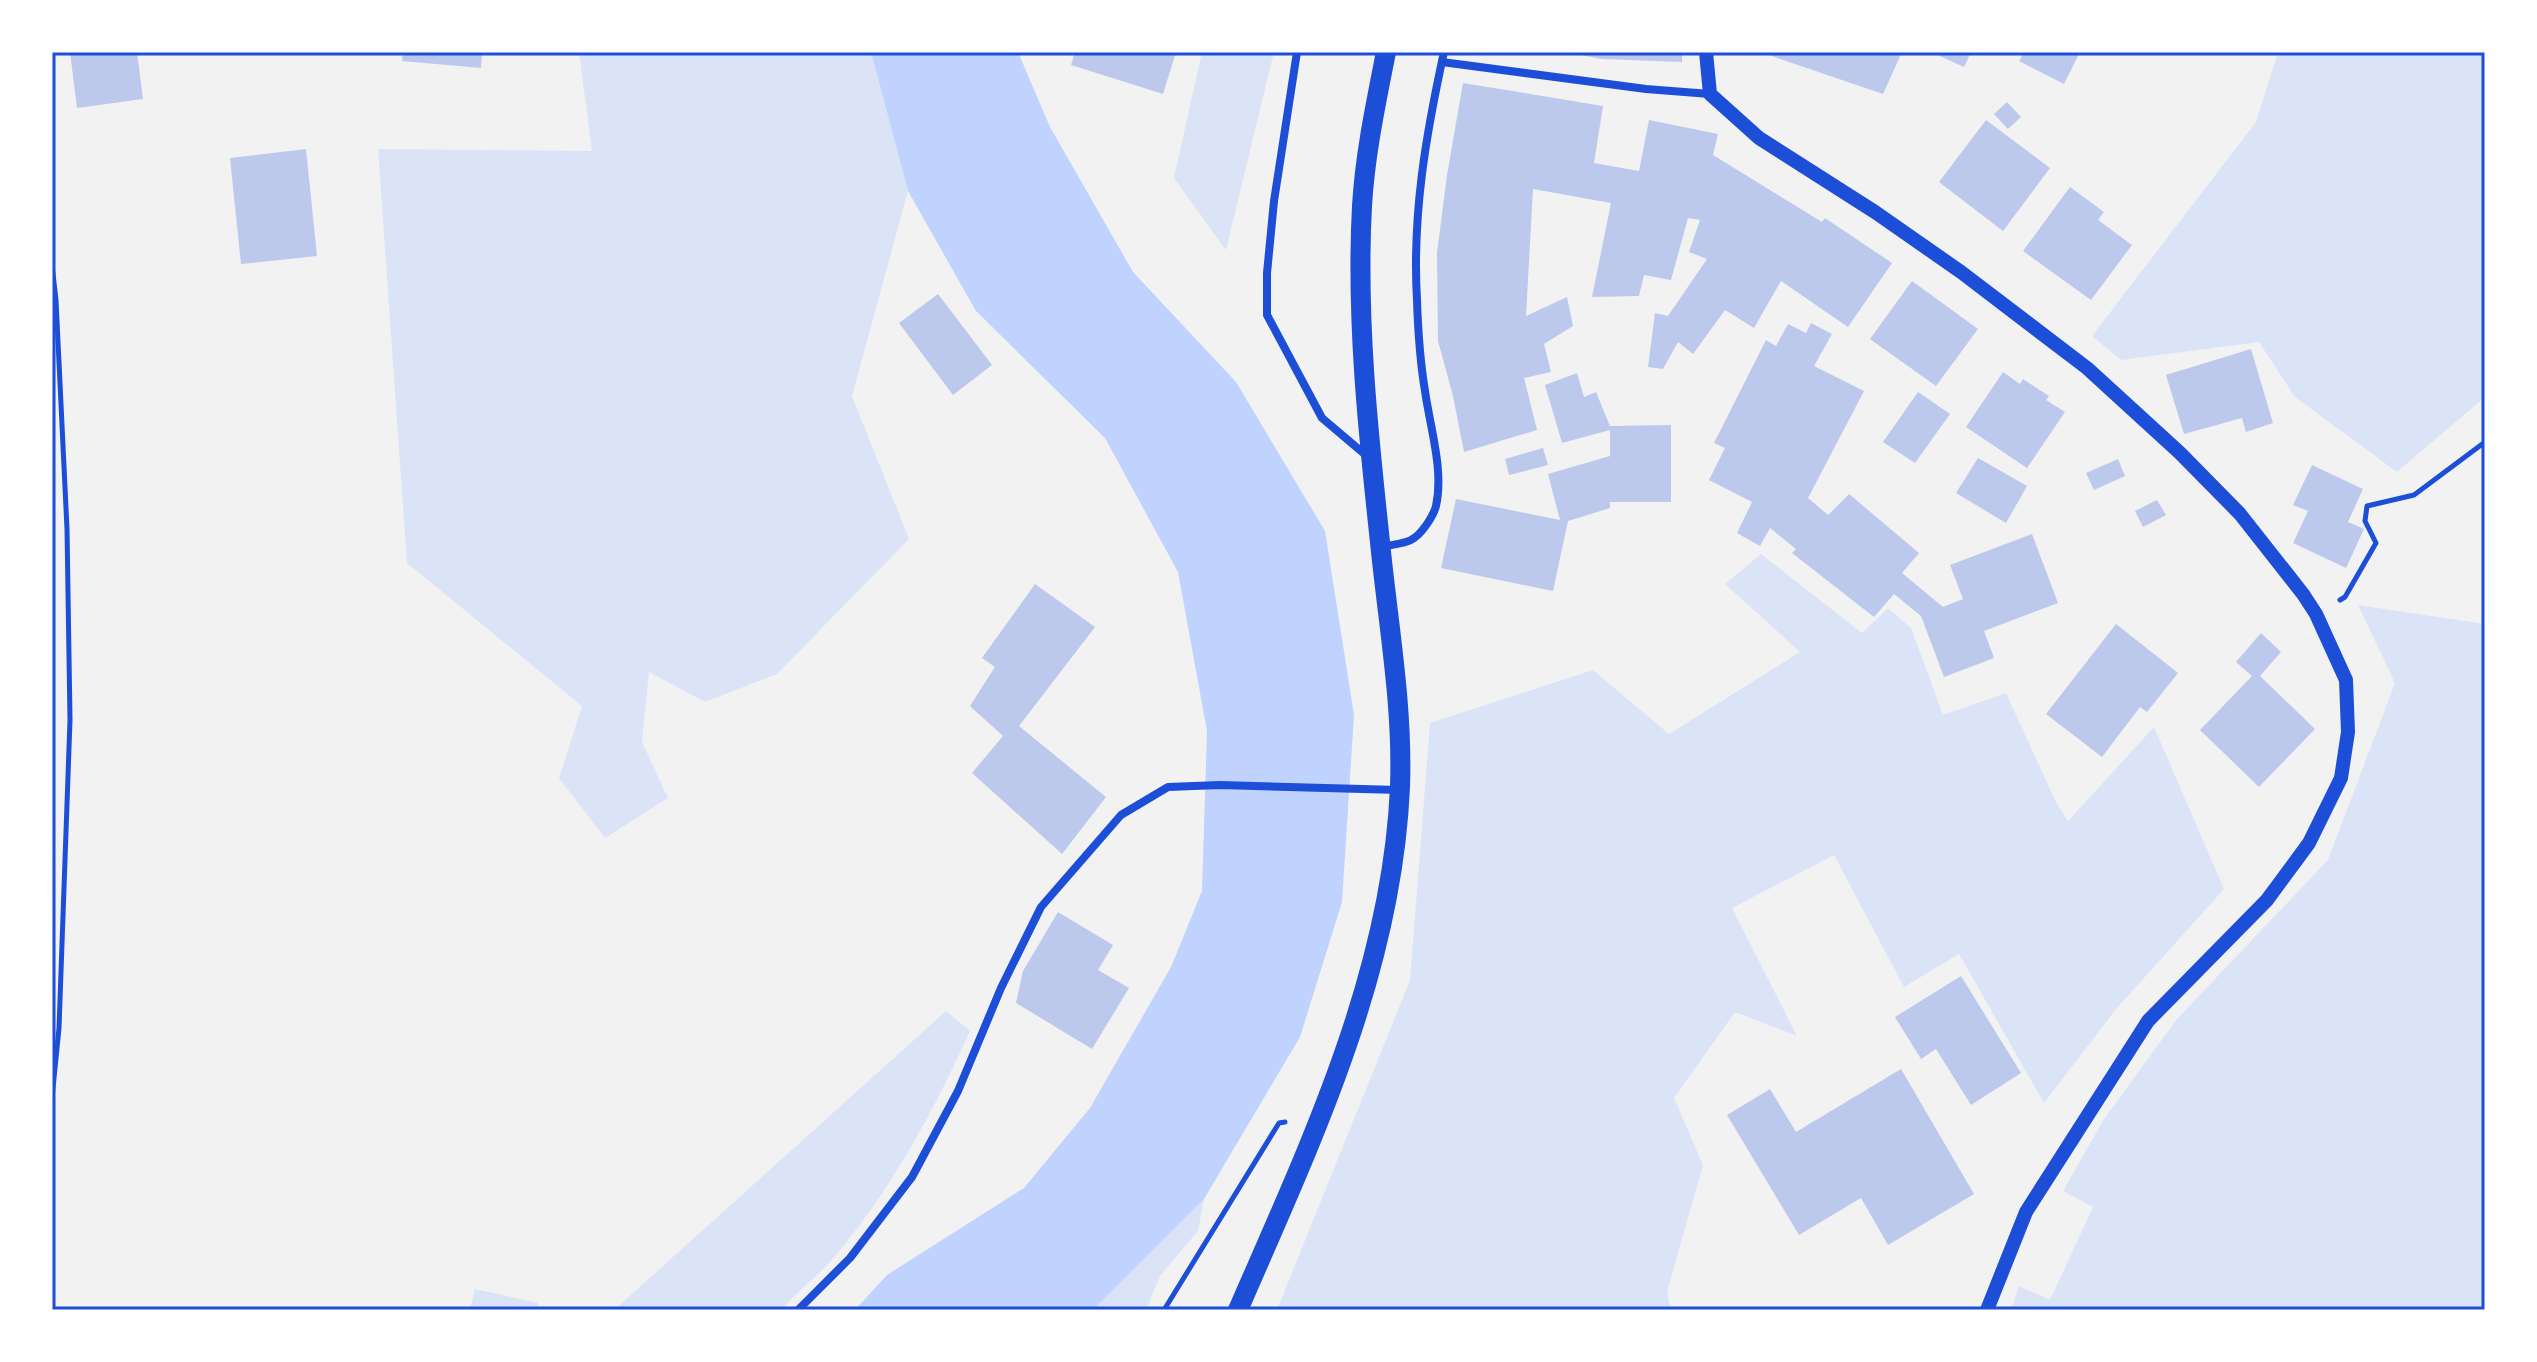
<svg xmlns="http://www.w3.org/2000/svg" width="2537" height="1362" viewBox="0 0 2537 1362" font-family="Mulish,sans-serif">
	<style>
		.green { fill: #dbe4f7 }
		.water { fill: #bfd3fe }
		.building { fill: #bdc9ec }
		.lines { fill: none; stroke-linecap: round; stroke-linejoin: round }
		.path { stroke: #1d4ed8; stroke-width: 5 }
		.minor { stroke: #1d4ed8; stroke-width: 8 }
		.tertiary { stroke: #1d4ed8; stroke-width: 14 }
		.primary { stroke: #1d4ed8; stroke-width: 20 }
		.neatline { fill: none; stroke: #1d4ed8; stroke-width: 3 }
	</style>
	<rect width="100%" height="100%" fill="#f2f2f2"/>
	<!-- green -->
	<g class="green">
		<path d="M579 52H871L908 191 852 396 909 539 777 674 705 702 649 672 642 742 668 798 605 838 559 778 582 706 407 563 378 149 592 151Z"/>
		<path d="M1202 52H1274L1226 250 1174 178Z"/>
		<path d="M2278 52H2485V397L2397 472 2295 397 2259 342 2121 360 2092 336 2256 122Z"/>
		<path d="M1761 554 1862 633 1888 608 1911 628 1943 715 2006 693 2056 802 2068 821 2154 727 2224 889 2116 1009 2044 1103 1959 954 1904 987 1834 855 1732 908 1797 1036 1735 1012 1674 1098 1703 1165 1667 1292 1671 1310H1277L1410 980 1430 723 1593 670 1669 734 1800 652 1725 584Z"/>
		<path d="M2358 605 2485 624V1310H2011L2019 1286 2050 1300 2093 1207 2063 1191 2104 1119 2177 1019 2328 860 2395 683Z"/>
		<path d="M946 1011 970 1031C935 1108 895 1183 841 1249 823 1271 800 1290 780 1310H614Z"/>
		<path d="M1204 1199 1198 1231 1160 1276 1146 1310H1093Z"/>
		<path d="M475 1289 538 1303 536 1310H470Z"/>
	</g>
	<!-- water -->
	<path class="water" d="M871 52H1018L1050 127 1133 272 1236 382 1325 531 1354 715 1342 902 1300 1037 1204 1199 1093 1310H855L887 1275 1024 1188 1090 1108 1171 967 1202 891 1207 731 1178 572 1105 438 976 311 908 191Z"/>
	<!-- building -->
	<g class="building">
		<path d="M70 52H137L143 99 77 108Z"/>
		<path d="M403 52H482L481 68 402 61Z"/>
		<path d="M1075 52H1176L1163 94 1071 65Z"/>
		<path d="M1565 52H1682V62L1602 59Z"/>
		<path d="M1760 52H1902L1883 94Z"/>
		<path d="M1931 52H1971L1964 67Z"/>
		<path d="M2024 52H2080L2064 84 2019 61Z"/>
		<path d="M1463 83 1603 106 1594 163 1639 171 1649 120 1718 134 1713 155 1822 222 1825 218 1892 263 1848 327 1781 281 1754 328 1725 310 1693 354 1678 342 1663 369 1648 367 1655 313 1668 316 1707 259 1689 252 1700 220 1688 218 1671 280 1644 275 1639 296 1592 297 1611 203 1533 189 1526 316 1567 297 1573 326 1544 344 1551 372 1524 378 1537 430 1464 452 1453 396 1438 341 1437 253 1447 175Z"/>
		<path d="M2007 102 2021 117 2008 129 1994 114Z"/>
		<path d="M1986 120 2050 168 2003 231 1939 182Z"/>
		<path d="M306 149 317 256 241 264 230 158Z"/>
		<path d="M2070 187 2104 212 2098 220 2132 245 2091 300 2023 251Z"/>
		<path d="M1912 281 1978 329 1936 386 1870 339Z"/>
		<path d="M938 294 992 365 953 395 899 323Z"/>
		<path d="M1811 323 1832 334 1814 366 1864 391 1808 498 1828 515 1849 494 1919 553 1902 573 1943 607 1963 599 1950 565 2032 534 2058 603 1984 631 1994 658 1944 677 1921 616 1894 594 1874 617 1792 553 1796 549 1770 528 1760 546 1737 533 1752 502 1709 480 1725 448 1714 443 1766 340 1776 346 1788 324 1806 333Z"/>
		<path d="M2251 349 2273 423 2246 432 2242 418 2184 434 2166 375Z"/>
		<path d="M2003 372 2020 384 2023 379 2049 396 2046 400 2065 412 2027 468 1966 427Z"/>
		<path d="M1577 373 1584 397 1596 392 1610 426 1671 425V502H1610V508L1568 521 1553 591 1441 568 1456 499 1560 520 1548 474 1610 456V430L1562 443 1545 385Z"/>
		<path d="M1918 392 1950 414 1915 463 1883 442Z"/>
		<path d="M1543 448 1548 465 1509 475 1505 459Z"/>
		<path d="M1978 458 2027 486 2006 523 1956 493Z"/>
		<path d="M2118 459 2125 476 2094 490 2086 473Z"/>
		<path d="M2312 465 2363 489 2348 522 2364 529 2346 568 2293 543 2308 511 2293 505Z"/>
		<path d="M2157 500 2166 515 2143 527 2135 511Z"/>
		<path d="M1035 584 1095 627 1019 726 1106 797 1062 854 972 773 1003 736 970 706 995 667 982 658Z"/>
		<path d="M2116 624 2178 673 2147 712 2140 707 2102 757 2046 714Z"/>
		<path d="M2261 633 2281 652 2260 676 2315 729 2259 787 2200 730 2252 676 2236 662Z"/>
		<path d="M1058 912 1113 945 1098 970 1129 988 1092 1049 1016 1003 1023 971Z"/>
		<path d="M1961 976 2021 1073 1971 1105 1936 1049 1921 1059 1895 1017Z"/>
		<path d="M1901 1069 1974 1194 1888 1245 1861 1198 1799 1235 1727 1115 1770 1089 1796 1132Z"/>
	</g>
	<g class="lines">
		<!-- path -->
		<g class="path">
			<path d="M52 265 56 300 67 529 70 720 59 1028 52 1098"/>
			<path d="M2340 600 2345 597 2376 543 2365 521 2367 506 2414 495 2485 442"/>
			<path d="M1164 1310 1279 1123 1285 1122"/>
		</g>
		<!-- minor -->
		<g class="minor">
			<path d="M1297 52 1274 201 1267 273V315L1322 418 1368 457"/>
			<path d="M1442 62 1646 89 1710 94"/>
			<path d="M1381 547C1390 545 1403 544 1411 540 1421 535 1433 517 1436 506 1444 470 1430 427 1425 391 1420 361 1418 330 1417 300 1412 215 1426 134 1444 52"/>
			<path d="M798 1310 850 1258 912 1177 958 1091 1001 988 1041 907 1121 815 1168 787 1220 785 1399 790"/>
		</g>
		<!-- tertiary -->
		<path class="tertiary" d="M1706 52 1710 94 1759 138 1875 212 1961 272 2087 368 2180 453 2240 514 2303 594 2316 614 2346 680 2348 732 2341 778 2309 843 2267 900 2148 1021 2026 1212 1987 1310"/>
		<!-- primary -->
		<path class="primary" d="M1238 1310C1311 1142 1392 973 1400 787 1403 704 1388 624 1380 542 1368 431 1356 317 1362 206 1365 154 1376 103 1386 52"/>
	</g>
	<!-- border -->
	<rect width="2537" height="1362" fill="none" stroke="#ffffff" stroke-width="108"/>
	<rect x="54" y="54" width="2429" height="1254" class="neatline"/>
</svg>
